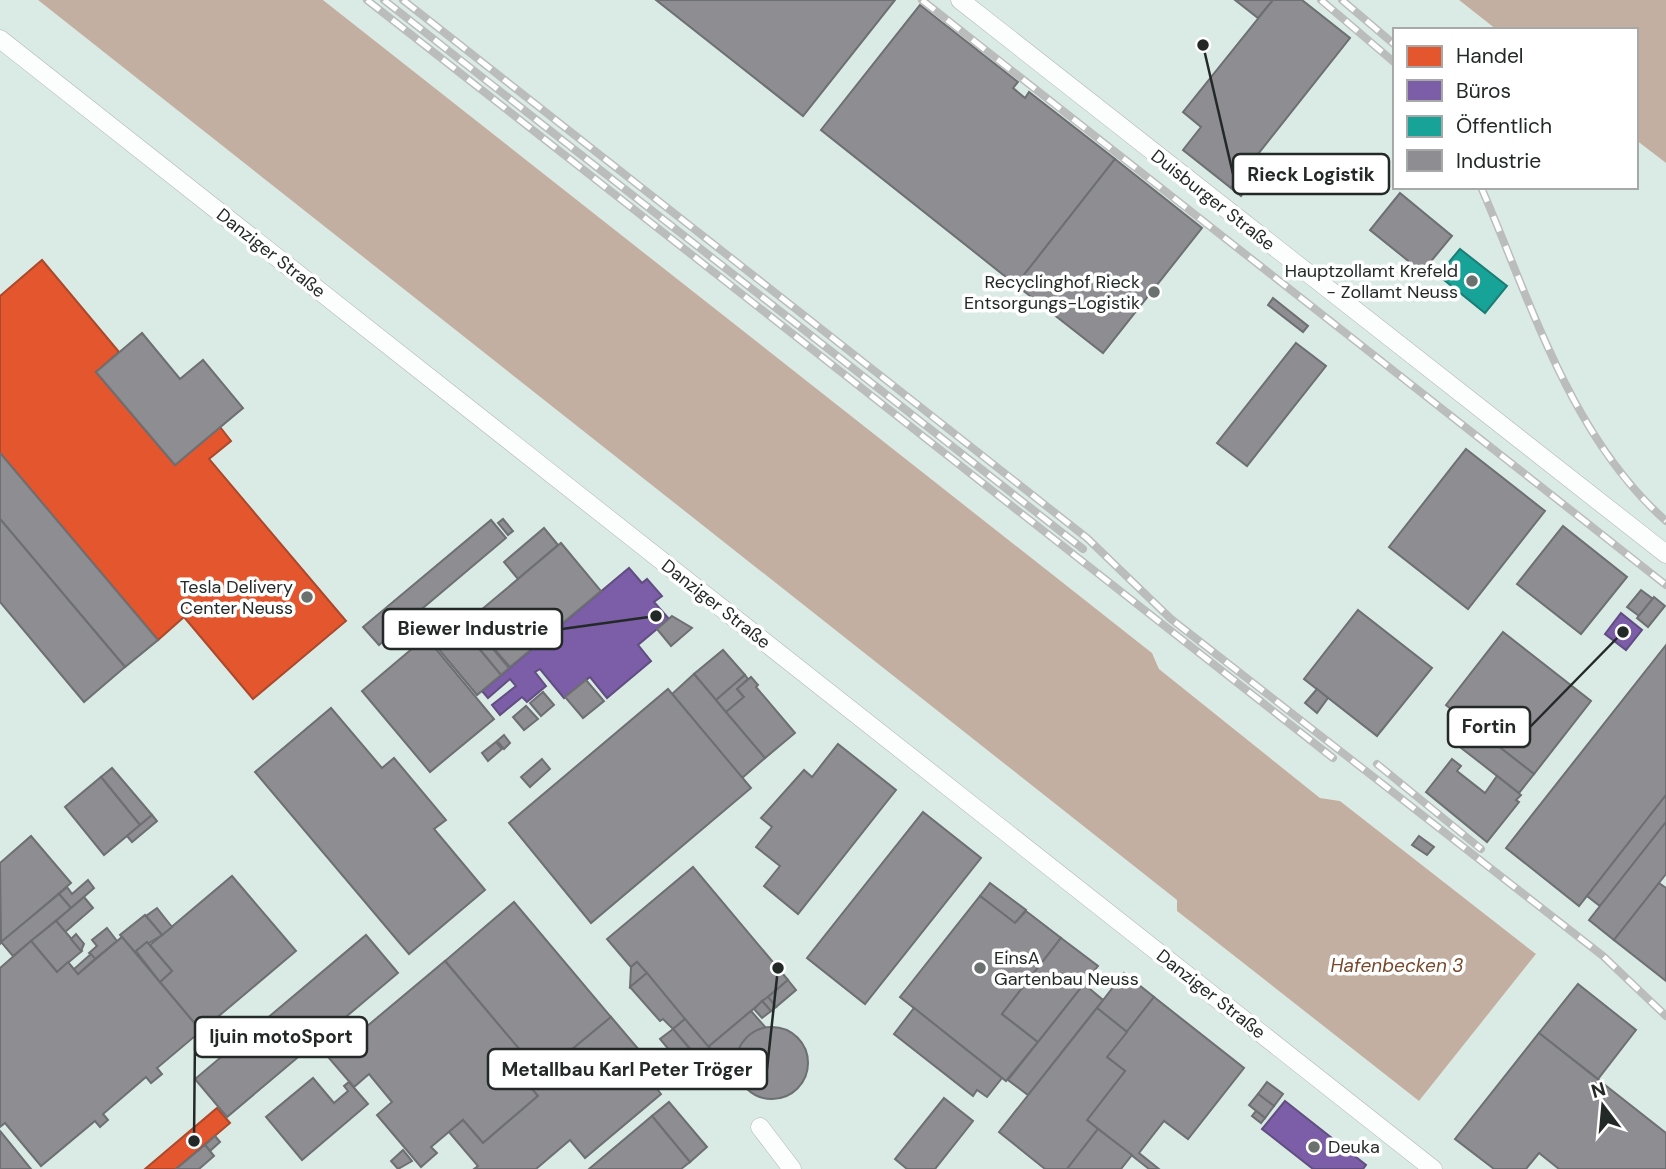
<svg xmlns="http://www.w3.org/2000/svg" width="1666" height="1169" viewBox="0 0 1666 1169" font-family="'DM Sans',sans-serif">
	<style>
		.built { fill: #daebe5 }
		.water { fill: #c3afa1 }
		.shops { fill: #e4572e; stroke: #aa492c; stroke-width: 2 }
		.offices { fill: #7b5ea7; stroke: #614e81; stroke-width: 2 }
		.public { fill: #17a398; stroke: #1b7e76; stroke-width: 2 }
		.industry { fill: #8d8d92; stroke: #6d6f72; stroke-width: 2 }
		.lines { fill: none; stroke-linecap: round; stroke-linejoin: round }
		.street-casing { stroke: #afb5b3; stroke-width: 19 }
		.street { stroke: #fcfefd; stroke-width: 18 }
		.rail-casing { stroke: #bbbdbd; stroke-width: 8 }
		.rail { stroke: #fff; stroke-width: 5; stroke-dasharray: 16; stroke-linecap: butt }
		.poi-dot { fill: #6a716e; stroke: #fff; stroke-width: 2.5 }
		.labels { text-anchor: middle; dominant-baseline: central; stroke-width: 7; stroke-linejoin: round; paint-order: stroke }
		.street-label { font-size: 18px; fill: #232927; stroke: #fff }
		.poi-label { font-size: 18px; fill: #232927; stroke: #fff; text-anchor: end }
		.water-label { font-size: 19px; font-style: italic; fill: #77482b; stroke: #fff }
		.leader { fill: none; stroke: #232927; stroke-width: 2.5 }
		.callout-dot { fill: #232927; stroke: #fff; stroke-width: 2.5 }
		.callout { fill: #fff; stroke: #232927; stroke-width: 2.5 }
		.callout-label { font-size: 19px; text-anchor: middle; font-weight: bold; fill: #232927 }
	</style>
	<rect width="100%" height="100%" fill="#eef6f3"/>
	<!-- built -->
	<path class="built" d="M0 0H38L1178 900 1177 911 1419 1101 1536 954 1340 801 1320 798 1159 669 1152 653 323 0H1459L1497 30H1395V187H1636V140L1666 163V1169H0Z"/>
	<!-- water -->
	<g class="water">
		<path d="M38 0H323L1152 653 1159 669 1320 798 1340 801 1536 954 1419 1101 1177 911V900Z"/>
		<path d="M1459 0H1666V163L1636 140V30H1497Z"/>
	</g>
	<!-- shops -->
	<g class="shops">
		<path d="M42 260 119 352 96 372 175 465 220 427 231 441 209 459 346 621 253 699 184 617 158 640 0 453V296Z"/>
		<path d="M217 1108 230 1123 176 1169H145Z"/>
	</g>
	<!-- offices -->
	<g class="offices">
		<path d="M629 568 642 583 647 579 662 596 654 602 669 619 638 645 651 661 607 698 590 677 564 698 540 669 535 672 546 686 527 702 522 697 500 715 492 705 516 686 510 679 488 698 482 691Z"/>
		<path d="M1621 613 1642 630 1626 650 1605 634Z"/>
		<path d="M1285 1101 1366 1165 1363 1169H1313L1262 1129Z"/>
	</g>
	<!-- public -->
	<path class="public" d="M1460 249 1507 286 1485 313 1438 275Z"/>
	<!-- industry -->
	<g class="industry">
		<path d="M656 0H895L803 116Z"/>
		<path d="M1235 0H1273L1258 18Z"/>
		<path d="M1273 0H1302L1350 38 1231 188 1183 150 1201 127 1183 112Z"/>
		<path d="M920 5 1018 82 1013 88 1025 98 1029 92 1115 159 1016 285 821 130Z"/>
		<path d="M1115 159 1202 228 1103 353 1016 285Z"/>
		<path d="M1242 173 1252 181 1241 196 1231 188Z"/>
		<path d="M1400 193 1452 236 1422 272 1370 230Z"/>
		<path d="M1273 298 1308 326 1303 332 1268 305Z"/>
		<path d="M142 333 180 379 203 360 243 408 175 465 96 372Z"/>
		<path d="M1296 343 1326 366 1247 466 1217 443Z"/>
		<path d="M1466 449 1545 511 1468 609 1389 547Z"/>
		<path d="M0 453 158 640 125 667 0 519Z"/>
		<path d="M0 519 125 667 84 702 0 602Z"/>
		<path d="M503 519 513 531 508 535 498 523Z"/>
		<path d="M491 520 506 538 379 645 363 627Z"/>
		<path d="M1563 526 1627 577 1581 634 1517 584Z"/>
		<path d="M544 528 558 545 518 579 504 562Z"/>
		<path d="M561 543 601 591 510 667 469 620Z"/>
		<path d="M1641 590 1653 599 1639 616 1627 607Z"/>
		<path d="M1654 597 1665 606 1648 627 1637 618Z"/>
		<path d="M1358 610 1432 668 1377 736 1304 679Z"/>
		<path d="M462 612 509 668 501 675 454 618Z"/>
		<path d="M672 616 692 628 671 646 657 629Z"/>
		<path d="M455 620 501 675 477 695 431 640Z"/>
		<path d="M1503 632 1591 701 1534 774 1446 705Z"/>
		<path d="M426 637 494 719 430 772 362 691Z"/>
		<path d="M1666 645V795L1579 906 1506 848Z"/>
		<path d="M723 650 745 675 716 700 694 674Z"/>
		<path d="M694 674 765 758 742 778 672 694Z"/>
		<path d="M745 675 748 679 737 689 744 697 726 712 716 700Z"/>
		<path d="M751 677 758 685 756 687 795 733 765 758 726 712 744 697 737 689Z"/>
		<path d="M586 680 604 701 583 718 565 697Z"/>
		<path d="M668 689 751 788 591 923 509 823Z"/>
		<path d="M1317 689 1328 698 1317 713 1305 703Z"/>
		<path d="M543 692 554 705 541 716 530 703Z"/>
		<path d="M526 706 538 719 524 730 513 717Z"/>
		<path d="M331 708 382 768 394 758 446 820 434 829 485 890 409 954 255 772Z"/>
		<path d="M1475 728 1534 774 1519 793 1460 747Z"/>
		<path d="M504 735 510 743 504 749 497 741Z"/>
		<path d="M496 742 502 749 488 761 482 753Z"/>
		<path d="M838 744 896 790 798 914 764 886 780 866 756 847 772 827 761 818 804 770 812 777Z"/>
		<path d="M542 759 550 769 530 787 521 777Z"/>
		<path d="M1452 759 1461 766 1457 771 1485 793 1497 776 1521 795 1516 800 1519 802 1487 842 1426 792Z"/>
		<path d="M112 768 152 815 140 825 101 777Z"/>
		<path d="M101 777 140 825 104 855 65 807Z"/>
		<path d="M1666 795V822L1600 906 1587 896Z"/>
		<path d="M923 812 981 858 865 1004 807 958Z"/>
		<path d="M152 815 157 821 132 842 127 836Z"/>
		<path d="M1666 822V874L1614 940 1589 920Z"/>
		<path d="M31 836 71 883 1 943 0 863Z"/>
		<path d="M1419 836 1434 847 1427 855 1412 845Z"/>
		<path d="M693 867 788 980 708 1047 637 962 631 967 607 939Z"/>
		<path d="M232 876 296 951 201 1031 160 982 172 971 150 945Z"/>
		<path d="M88 880 94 888 71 908 59 894 67 887 72 894Z"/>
		<path d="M990 883 1026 910 1015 923 980 896Z"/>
		<path d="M1659 883 1666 888V981L1614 940Z"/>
		<path d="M59 894 71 908 13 956 1 942Z"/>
		<path d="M980 896 1015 923 1026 911 1061 938 1002 1014 1038 1042 1006 1081 900 997Z"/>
		<path d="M84 897 93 908 65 932 56 921Z"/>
		<path d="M514 902 611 1017 541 1075 445 961Z"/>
		<path d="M157 908 172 927 162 935 146 916Z"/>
		<path d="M145 915 162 935 136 951 140 958 120 935Z"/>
		<path d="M56 921 82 951 57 972 31 941Z"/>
		<path d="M107 928 117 941 95 959 89 953 97 946 92 940Z"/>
		<path d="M76 934 84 944 81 951 71 939Z"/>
		<path d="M366 935 398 973 227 1117 195 1079Z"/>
		<path d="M122 937 201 1031 157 1068 162 1074 151 1083 146 1077 103 1114 108 1120 100 1127 95 1121 41 1166 5 1123 0 1127V968L31 941 57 972 68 962 78 974Z"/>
		<path d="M1061 938 1098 966 1038 1042 1002 1014Z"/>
		<path d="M147 942 172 971 160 982 136 951Z"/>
		<path d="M91 954 95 959 78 974 74 969Z"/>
		<path d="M445 961 541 1075 529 1085 538 1096 483 1143 463 1120 431 1147 437 1153 421 1167 377 1115 392 1102 369 1074 354 1087 329 1058Z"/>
		<path d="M637 962 647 973 630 987 631 967Z"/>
		<path d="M647 973 685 1019 673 1029 663 1019 660 1021 630 987Z"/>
		<path d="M1124 973 1154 997 1127 1032 1097 1008Z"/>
		<path d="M788 980 796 990 776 1007 768 997Z"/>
		<path d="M1084 984 1103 1000 1028 1095 1008 1080Z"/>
		<path d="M1578 984 1636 1030 1598 1079 1539 1033Z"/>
		<path d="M768 997 776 1007 771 1011 762 1001Z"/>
		<path d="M1154 997 1244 1068 1188 1139 1164 1121 1139 1153 1159 1169H1149L1087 1120 1125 1071 1107 1057Z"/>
		<path d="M762 1001 771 1011 762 1018 754 1009Z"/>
		<path d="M914 1008 1002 1078 987 1097 977 1090 973 1096 894 1034Z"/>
		<path d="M1097 1008 1127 1032 1107 1057 1125 1071 1087 1120 1098 1129 1067 1169H1045L999 1132Z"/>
		<path d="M751 1011 766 1028 751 1035 740 1048 737 1064 739 1076 736 1079 708 1047Z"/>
		<path d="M611 1017 663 1078 654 1085 661 1094 585 1158 570 1140 536 1169H474L478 1166 449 1132 463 1120 483 1143 538 1096 529 1085Z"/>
		<path d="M685 1019 736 1079 724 1088 673 1029Z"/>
		<circle cx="772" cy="1063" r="36"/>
		<path d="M673 1029 707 1069 694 1080 660 1039Z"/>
		<path d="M1539 1033 1666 1133V1169H1559L1539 1153 1526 1169H1494L1455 1139Z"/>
		<path d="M313 1078 334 1103 348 1091 344 1086 349 1082 368 1104 302 1160 266 1117Z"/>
		<path d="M1267 1082 1283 1094 1274 1106 1258 1094Z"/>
		<path d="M1258 1094 1274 1106 1265 1118 1249 1105Z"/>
		<path d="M944 1098 973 1121 935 1169H907L895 1159Z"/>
		<path d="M669 1102 707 1147 690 1162 652 1116Z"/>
		<path d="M1256 1111 1265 1118 1261 1123 1252 1116Z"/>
		<path d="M652 1116 690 1162 681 1169H589Z"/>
		<path d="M1098 1129 1132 1155 1121 1169H1067Z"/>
		<path d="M0 1131 31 1169H0Z"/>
		<path d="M215 1136 220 1142 210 1151 205 1145Z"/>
		<path d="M205 1145 214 1156 199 1169H176Z"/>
		<path d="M403 1150 412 1161 398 1169 391 1161Z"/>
	</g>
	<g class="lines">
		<!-- street casing -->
		<g class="street-casing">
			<g id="street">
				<path d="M960 0 1666 554"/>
				<path d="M0 39 1433 1169"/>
				<path d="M760 1127 792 1169"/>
			</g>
		</g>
		<!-- street -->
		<use href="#street" class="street"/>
		<!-- rail casing -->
		<g class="rail-casing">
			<g id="rail">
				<path d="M367 0 1333 758"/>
				<path d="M384 0 1083 549"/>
				<path d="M403 0 1087 538 1171 619 1603 956 1666 1016"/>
				<path d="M922 0 1666 585"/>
				<path d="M1321 0 1395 63"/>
				<path d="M1342 0 1395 45"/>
				<path d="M1481 187C1531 302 1570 436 1666 521"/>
				<path d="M1377 764 1481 849"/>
			</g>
		</g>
		<!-- rail -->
		<use href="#rail" class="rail"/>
	</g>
	<!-- markers -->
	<g class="poi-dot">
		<circle cx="1472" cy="281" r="7"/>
		<circle cx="1154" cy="292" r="7"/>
		<circle cx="307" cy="597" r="7"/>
		<circle cx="980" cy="968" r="7"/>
		<circle cx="1314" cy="1147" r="7"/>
	</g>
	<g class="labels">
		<!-- street labels -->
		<g class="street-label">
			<text transform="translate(1213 200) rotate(38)">Duisburger Straße</text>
			<text transform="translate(271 253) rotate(38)">Danziger Straße</text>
			<text transform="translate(716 604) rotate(38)">Danziger Straße</text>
			<text transform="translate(1211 994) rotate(38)">Danziger Straße</text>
		</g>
		<!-- poi labels -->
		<g class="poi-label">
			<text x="1458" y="271">Hauptzollamt Krefeld<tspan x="1458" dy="21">- Zollamt Neuss</tspan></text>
			<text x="1140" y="282">Recyclinghof Rieck<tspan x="1140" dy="21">Entsorgungs-Logistik</tspan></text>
			<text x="293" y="587">Tesla Delivery<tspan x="293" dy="21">Center Neuss</tspan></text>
			<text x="994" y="958" text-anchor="start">EinsA<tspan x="994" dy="21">Gartenbau Neuss</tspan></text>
			<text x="1328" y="1147" text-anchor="start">Deuka</text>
		</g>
		<!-- water labels -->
		<g class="water-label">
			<text x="1397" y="965">Hafenbecken 3</text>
		</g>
	</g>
	<!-- callouts -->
	<path class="leader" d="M1203 45L1233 174M656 616L562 629M1623 632L1530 727M194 1141L195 1037M778 968L767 1069"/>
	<g class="callout-dot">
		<circle cx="1203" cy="45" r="7"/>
		<circle cx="656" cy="616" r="7"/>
		<circle cx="1623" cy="632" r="7"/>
		<circle cx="194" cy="1141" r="7"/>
		<circle cx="778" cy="968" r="7"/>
	</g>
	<g class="callout">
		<rect x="1233" y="154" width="156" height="40" rx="7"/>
		<rect x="383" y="609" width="179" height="40" rx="7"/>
		<rect x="1448" y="707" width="82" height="40" rx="7"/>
		<rect x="195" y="1017" width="172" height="40" rx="7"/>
		<rect x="488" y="1049" width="279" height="40" rx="7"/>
	</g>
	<g class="callout-label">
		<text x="1311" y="181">Rieck Logistik</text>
		<text x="473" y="635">Biewer Industrie</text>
		<text x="1489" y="733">Fortin</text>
		<text x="281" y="1043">Ijuin motoSport</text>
		<text x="627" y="1076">Metallbau Karl Peter Tröger</text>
	</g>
	<!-- legend -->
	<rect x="1393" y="28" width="245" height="161" fill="#ffffff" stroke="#a7a9a9" stroke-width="2"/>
	<rect x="1407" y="46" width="35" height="21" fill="#e4572e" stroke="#a7a9a9" stroke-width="2"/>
	<text x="1456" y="63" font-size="21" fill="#232927">Handel</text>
	<rect x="1407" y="80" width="35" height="21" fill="#7b5ea7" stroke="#a7a9a9" stroke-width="2"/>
	<text x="1456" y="98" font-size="21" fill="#232927">Büros</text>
	<rect x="1407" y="116" width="35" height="21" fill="#17a398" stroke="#a7a9a9" stroke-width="2"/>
	<text x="1456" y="133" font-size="21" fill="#232927">Öffentlich</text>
	<rect x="1407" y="150" width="35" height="21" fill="#8d8d92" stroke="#a7a9a9" stroke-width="2"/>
	<text x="1456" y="168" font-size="21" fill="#232927">Industrie</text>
	<!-- north arrow -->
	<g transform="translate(1603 1106) rotate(344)" stroke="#ffffff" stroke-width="5" paint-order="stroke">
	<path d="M0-5L12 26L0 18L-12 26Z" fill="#232927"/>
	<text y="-10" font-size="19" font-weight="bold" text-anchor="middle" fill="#232927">N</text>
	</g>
</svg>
